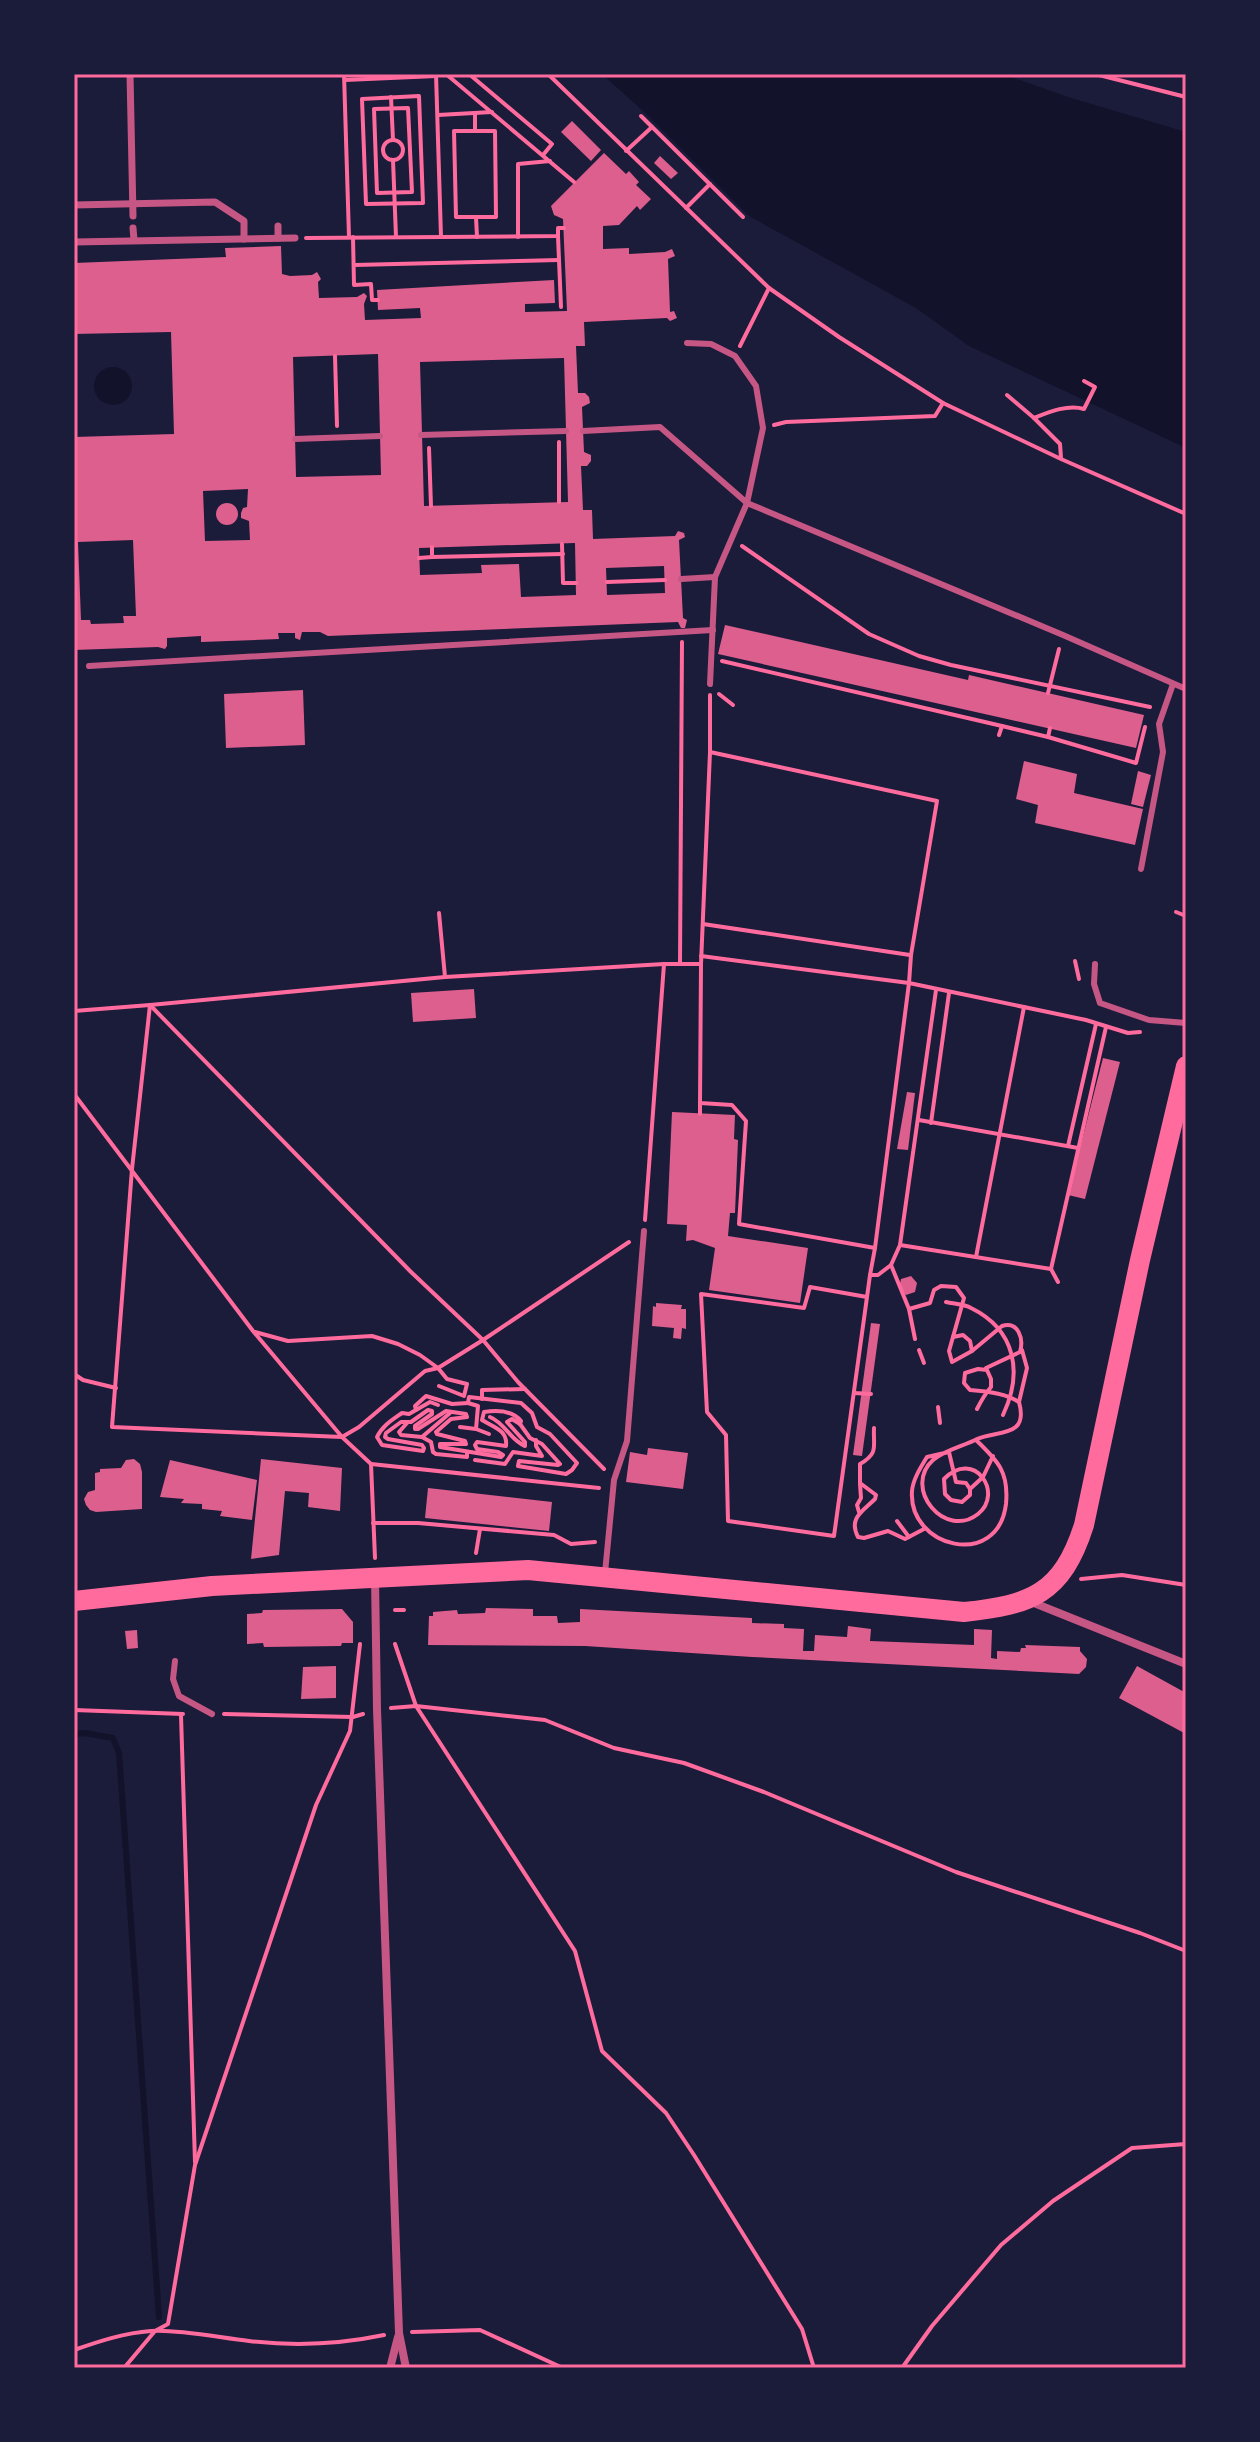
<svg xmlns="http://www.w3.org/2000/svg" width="1260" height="2442" viewBox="0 0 1260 2442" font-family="'IBM Plex Serif',serif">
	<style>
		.water { fill: #12122b }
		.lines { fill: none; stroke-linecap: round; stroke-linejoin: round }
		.stream { stroke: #12122b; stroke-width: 6 }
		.building { fill: #dd5f8e; fill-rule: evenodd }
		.path { stroke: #ff6b9d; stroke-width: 4 }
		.service { stroke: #c65784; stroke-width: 6 }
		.pedestrian { stroke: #c65784; stroke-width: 7 }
		.minor { stroke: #c65784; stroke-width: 8 }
		.primary { stroke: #ff6b9d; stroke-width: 20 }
		.neatline { fill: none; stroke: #ff6b9d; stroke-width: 3 }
	</style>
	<rect width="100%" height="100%" fill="#1b1b3a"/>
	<!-- water -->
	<g class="water">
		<path d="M602 74H1002L1071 98 1186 132V448L969 346 916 308 749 216 643 111Z"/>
		<circle cx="113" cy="386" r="19"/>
	</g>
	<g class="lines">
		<!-- stream -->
		<path class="stream" d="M74 1734 85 1733 113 1738 119 1753 159 2317"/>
	</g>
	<!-- building -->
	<g class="building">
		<path d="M572 121 601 150 591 161 561 132Z"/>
		<path d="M604 153 626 174 629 171 639 182 636 185 651 199 640 210 637 206 619 225 603 226V249L629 248V254L665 252 672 249 675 256 668 259 670 312 674 311 677 318 670 321 667 318 584 322 585 346H576L578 393H585L589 397 590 403 582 407 584 452 591 455V461L587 466H581L583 510H592L593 539 675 536 678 531 684 533 685 537 679 540 683 618 687 620 685 628H681L678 622 328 636 320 632H302L300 640 295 638V633H278L279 639 201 642V636L167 638V646L165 649 158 647 74 650V437L174 434 171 332 74 334V263L226 257 225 248 281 246 282 274 290 276 312 275 317 272 321 279 318 282 319 298 357 297 364 293 367 296 364 304 365 320 421 318 420 308 378 310 377 290 554 280 555 303 525 304V312L567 311 563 219 554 215 551 206ZM378 354 381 475 296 477 293 357ZM564 358 568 502 424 506 420 362ZM248 489 247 507 243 508 241 513V518L249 521 250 540 205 541 203 491ZM133 540 136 616H123L124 623 91 624 90 620H81L78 542ZM575 543 576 595 521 597 519 564 481 565 482 573 420 575 419 548ZM664 566 665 593 607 595 606 568Z"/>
		<path d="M660 156 678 173 671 179 654 163Z"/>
		<circle cx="227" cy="514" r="11"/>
		<path d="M725 625 968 680 969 675 1144 715 1136 748 718 654Z"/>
		<path d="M303 690 305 745 226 748 224 694Z"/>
		<path d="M1024 761 1077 774 1074 793 1143 809 1135 845 1035 823 1038 805 1016 799Z"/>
		<path d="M1138 771 1151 775 1143 807 1131 804Z"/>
		<path d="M474 989 476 1018 413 1022 411 993Z"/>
		<path d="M1103 1058 1120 1062 1085 1199 1068 1195Z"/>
		<path d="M907 1092 915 1093 908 1150 897 1149Z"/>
		<path d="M672 1112 735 1115 734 1139 738 1140 735 1213H730L728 1236 808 1248 800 1303 709 1290 715 1248 693 1240 686 1241 687 1225 667 1224Z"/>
		<path d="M911 1276 917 1283 915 1292 906 1295 899 1289 901 1279Z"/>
		<path d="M656 1303 682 1305 681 1309H686V1329L682 1328 681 1339 673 1338 674 1328 652 1326 653 1306 656 1307Z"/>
		<path d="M871 1323 880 1324 862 1456 853 1455Z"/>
		<path d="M648 1448 688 1453 683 1489 626 1482 630 1452 647 1455Z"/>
		<path d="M134 1459 140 1464 142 1472V1509L96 1512 90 1510 86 1505 84 1499 88 1492 95 1490V1473L100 1472V1469L121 1468 126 1460Z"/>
		<path d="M261 1459 342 1468 340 1511 308 1507 309 1493 285 1491 279 1555 251 1559Z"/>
		<path d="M170 1460 257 1480 252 1520 220 1516 222 1511 202 1509V1504L181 1503 184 1499 160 1497Z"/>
		<path d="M428 1488 552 1502 549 1531 425 1518Z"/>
		<path d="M486 1608 533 1609V1616H557L558 1623 580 1622V1609L752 1618V1623L784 1624V1628L804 1629 803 1651H814L815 1635 847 1637 848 1626 871 1629 870 1641 974 1645V1629L992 1630 991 1658 997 1659V1651L1020 1652 1021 1648H1026L1025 1645 1080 1647V1651L1087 1659 1086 1667 1079 1674 752 1657 585 1646 428 1645 429 1616H433V1612L457 1610 458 1614 485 1613Z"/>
		<path d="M342 1609 353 1622V1643H342L341 1646 264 1647 263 1643 247 1644V1614L262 1613 263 1610Z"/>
		<path d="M137 1630 138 1648 127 1649 125 1631Z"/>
		<path d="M336 1666V1698L301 1699 303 1667Z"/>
		<path d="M1137 1666 1186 1693V1734L1119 1698Z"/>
	</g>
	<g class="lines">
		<!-- path -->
		<g class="path">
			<path d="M344 74 349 237"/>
			<path d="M436 74 441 237"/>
			<path d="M446 74 574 182"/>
			<path d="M469 74 552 144 543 155"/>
			<path d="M548 74 769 288 839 337 943 403 1061 459 1186 514"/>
			<path d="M1095 74 1186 97"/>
			<path d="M345 80 436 76"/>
			<path d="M419 96 423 203 366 204 362 99Z"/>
			<path d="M391 97 393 140"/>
			<path d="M408 108 412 192 377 193 374 109Z"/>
			<path d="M475 113V131"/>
			<path d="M438 115 492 112"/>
			<path d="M641 116 743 217"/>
			<path d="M454 131H495L496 217H456Z"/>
			<circle cx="393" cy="150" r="10"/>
			<path d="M626 151 652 127"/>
			<path d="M393 160 396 237"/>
			<path d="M686 208 710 184"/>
			<path d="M476 217 477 237"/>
			<path d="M558 236 561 307"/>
			<path d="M353 237 354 285 371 284 372 300H378"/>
			<path d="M518 237V164L550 161"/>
			<path d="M306 238 558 236V228H564"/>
			<path d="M354 265 559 260"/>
			<path d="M740 346 769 288"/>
			<path d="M335 356 337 426"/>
			<path d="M1007 395 1034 418"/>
			<path d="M774 425 786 422 935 416 943 403"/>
			<path d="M559 442V502"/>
			<path d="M429 448 431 506"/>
			<path d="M1061 458 1060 444 1034 418C1049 412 1068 404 1084 409L1095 387 1084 381"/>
			<path d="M562 544 563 583H576"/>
			<path d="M742 546 869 634 919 656 951 665 1150 707"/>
			<path d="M432 547V557L563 554"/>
			<path d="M419 558 432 557"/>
			<path d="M607 582 665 580"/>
			<path d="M722 661 1002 726"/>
			<path d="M1048 693 1059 649"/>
			<path d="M719 694 733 705"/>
			<path d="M999 735 1002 726 1048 737 1050 728"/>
			<path d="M1048 737 1136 763 1145 727"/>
			<path d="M710 752 701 964 700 1103 732 1105 746 1121 739 1224 875 1248 909 983 911 955 937 801 710 752V695"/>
			<path d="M1176 912 1186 916"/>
			<path d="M439 913 445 977"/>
			<path d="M703 924 910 955"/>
			<path d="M701 956 909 983 1086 1020 1128 1033 1140 1032"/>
			<path d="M1075 961 1079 979"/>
			<path d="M680 963 682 642"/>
			<path d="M74 1011 150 1005 410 1271 483 1340 518 1382 604 1469"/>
			<path d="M74 1094 253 1331 342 1437 371 1464 375 1558"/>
			<path d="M700 1114V1103"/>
			<path d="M919 1120 1078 1148"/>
			<path d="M931 1123 949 993"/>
			<path d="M1068 1146 1096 1024"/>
			<path d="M645 1220 664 964"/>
			<path d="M629 1242 483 1340 438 1368 425 1371 359 1427 342 1437 112 1427 132 1169 150 1005 445 977 664 964H701"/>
			<path d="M900 1245 1051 1269"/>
			<path d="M875 1248 870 1275H878L891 1265"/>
			<path d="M976 1257 1024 1007"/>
			<path d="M1058 1282 1051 1269 1106 1027"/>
			<path d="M867 1297 810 1287 804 1308 701 1294 707 1412 726 1435 728 1521 834 1536 867 1297 870 1275"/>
			<path d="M946 1302C954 1304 964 1304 971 1308 1016 1330 1023 1373 1003 1415"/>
			<path d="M909 1309 891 1265 900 1245 936 990"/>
			<path d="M255 1332 288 1341 372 1336 398 1344 420 1355 438 1368 447 1379 467 1384 464 1396 439 1386"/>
			<path d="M953 1337 963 1335 970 1341 972 1351"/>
			<path d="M915 1339 909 1309 930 1303 934 1290 941 1286 956 1287 964 1298 949 1351 952 1362 972 1351 1002 1326C1018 1321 1024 1338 1020 1352L986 1368"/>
			<path d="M919 1350 924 1363"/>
			<path d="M74 1374 83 1380 116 1388"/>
			<path d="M854 1393 871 1394"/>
			<path d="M482 1399V1390L525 1389"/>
			<path d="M1019 1402 1027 1368 1022 1350"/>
			<path d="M438 1405 430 1402 416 1410 415 1406 426 1396 452 1404 468 1403"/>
			<path d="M938 1407 940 1423"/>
			<path d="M416 1410 409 1414 402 1413C392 1420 382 1426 377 1437L382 1445 423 1451 424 1448 422 1445 388 1439 385 1437 386 1433 401 1422H411L428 1410 432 1411V1414L415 1426V1429H418L446 1411 466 1414 467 1417 451 1419 436 1432 437 1434 465 1441 466 1444H440V1447L501 1457 503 1455 498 1452 477 1449 475 1445 477 1442 506 1446C508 1430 493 1427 482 1420L484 1412C497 1410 512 1410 521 1421L520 1424 512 1419 507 1422 525 1442V1446C511 1441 505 1423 490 1417"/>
			<path d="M450 1413 422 1437 431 1442 433 1452 436 1454 467 1457V1453"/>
			<path d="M407 1423 399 1432 401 1435 422 1437"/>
			<path d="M460 1427 476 1429 478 1406 468 1403 469 1397 521 1403 532 1413 537 1427 550 1434 577 1463 572 1470 566 1474 518 1466 519 1461 558 1465 560 1464 542 1444 530 1438 520 1424"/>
			<path d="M874 1428C873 1447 879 1453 860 1464V1483L876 1495 875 1499C863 1511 848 1518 858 1537L864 1538 888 1531 905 1539 924 1529"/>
			<path d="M476 1429 489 1434"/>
			<path d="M976 1440C998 1461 1009 1472 1006 1504 998 1570 908 1548 912 1491 913 1479 921 1467 927 1457L949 1452 956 1482 966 1483 970 1489V1495L962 1502 951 1500 945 1494 944 1479C975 1448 1004 1494 978 1514 945 1540 902 1488 933 1460 944 1450 964 1446 977 1439 998 1430 1029 1438 1019 1402 1007 1394 985 1391 970 1390L964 1383 965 1373 978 1369 987 1370 991 1379V1387C985 1394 981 1401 977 1409"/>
			<path d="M475 1460 505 1464 513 1452 542 1456 536 1446V1440"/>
			<path d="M371 1464 599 1488"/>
			<path d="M970 1489 983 1477 993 1456"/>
			<path d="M859 1512 857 1505 861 1498 860 1484"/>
			<path d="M897 1521 909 1537"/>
			<path d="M373 1523H418L554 1535 571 1544 595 1542"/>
			<path d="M476 1553 480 1529"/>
			<path d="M1081 1579 1122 1575 1186 1585"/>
			<path d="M395 1610H404"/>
			<path d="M395 1644 416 1706 545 1720 614 1748 684 1763 764 1792 956 1872 1140 1933 1186 1951"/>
			<path d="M391 1708 416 1706 575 1951 602 2051 666 2113 694 2155 802 2329 814 2368"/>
			<path d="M74 1710 183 1714"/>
			<path d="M224 1714 353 1717 363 1714"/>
			<path d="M181 1715 195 2162"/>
			<path d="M412 2332 480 2330 563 2368"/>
			<path d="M74 2350C100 2341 124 2333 151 2331 178 2329 221 2338 249 2341 292 2346 341 2344 384 2335"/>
			<path d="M124 2368 155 2331 168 2324 195 2165 316 1805 350 1731 360 1644"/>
			<path d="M902 2368 932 2326 1001 2245 1053 2201 1132 2148 1186 2144"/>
		</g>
		<!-- service -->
		<g class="service">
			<path d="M583 431 660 427 747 503 763 428 756 386 735 356 711 344 687 343"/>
			<path d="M421 435 566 431"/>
			<path d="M295 439 380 436"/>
			<path d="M681 579 715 577"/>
			<path d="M89 666 713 630"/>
			<path d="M710 684 715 577 747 503 1063 635 1186 689"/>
			<path d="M1141 869 1163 752 1159 724 1173 684"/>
			<path d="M1095 964 1094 984 1100 1003 1149 1020 1186 1023"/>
			<path d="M605 1573 614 1480 627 1441 644 1231"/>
			<path d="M175 1661 173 1679 179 1696 212 1714"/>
		</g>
		<!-- pedestrian -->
		<g class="pedestrian">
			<path d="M130 74 133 216"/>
			<path d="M74 205 215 202 244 221V239"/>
			<path d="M278 226V238"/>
			<path d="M133 228 134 240"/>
			<path d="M74 242 295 238"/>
		</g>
		<!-- minor -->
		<g class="minor">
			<path d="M375 1578 377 1709 399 2333 406 2368"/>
			<path d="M1029 1601 1186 1664"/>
			<path d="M390 2368 398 2337"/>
		</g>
		<!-- primary -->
		<path class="primary" d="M74 1601 212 1586 528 1570 964 1612C1031 1605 1062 1594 1084 1525L1140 1260 1186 1066"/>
	</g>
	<!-- border -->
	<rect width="1260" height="2442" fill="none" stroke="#1b1b3a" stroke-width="152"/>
	<rect x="76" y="76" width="1108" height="2290" class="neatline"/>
</svg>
